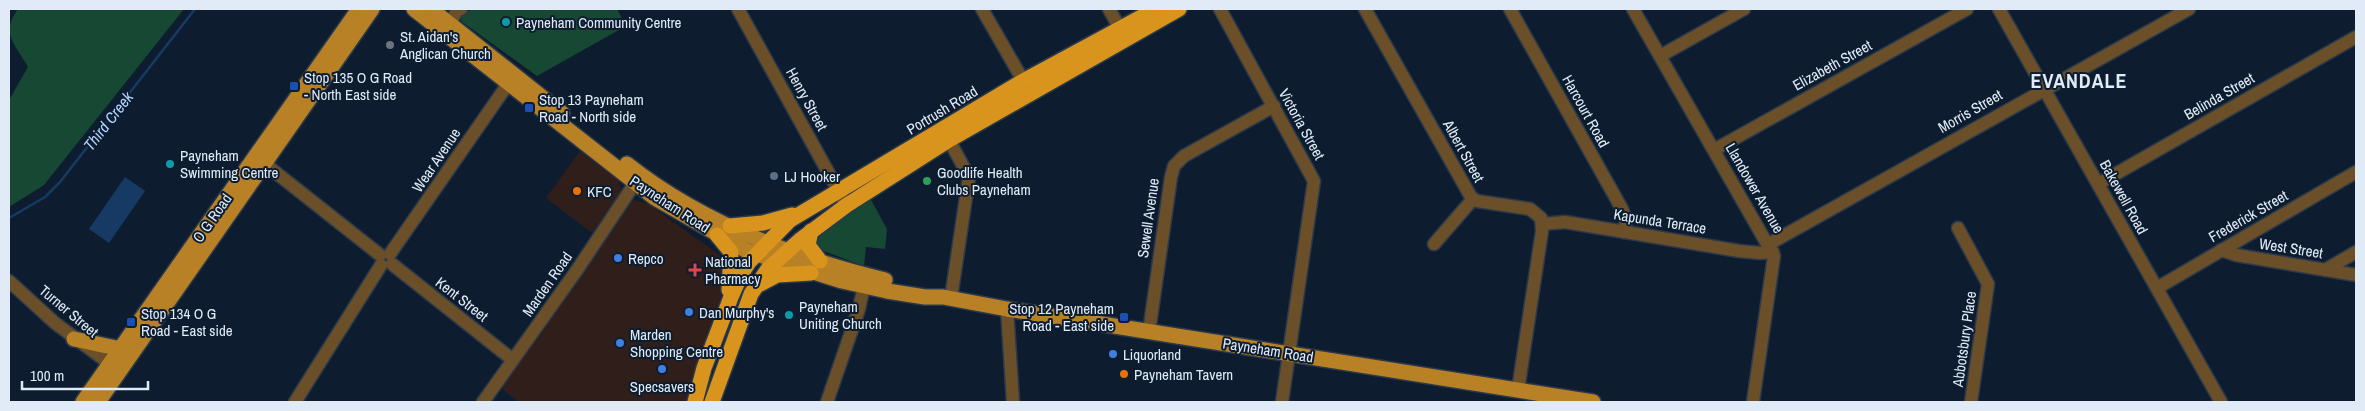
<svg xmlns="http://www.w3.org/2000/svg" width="2365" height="411" viewBox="0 0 2365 411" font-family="'Archivo Narrow',sans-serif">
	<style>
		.commercial { fill: #301e1a }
		.green { fill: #164833 }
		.water { fill: #173a64 }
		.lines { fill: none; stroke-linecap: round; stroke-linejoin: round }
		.stream { stroke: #173a64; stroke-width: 2.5 }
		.minor-casing { stroke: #2b3a4b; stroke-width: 15 }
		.major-casing { stroke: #2b3a4b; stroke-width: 18 }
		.highway-casing { stroke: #2b3a4b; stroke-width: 18 }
		.minor { stroke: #6a4f29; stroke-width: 12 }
		.major { stroke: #b98126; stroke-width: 15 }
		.highway { stroke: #d9941e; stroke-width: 15 }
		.culture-dot { fill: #0f9aa8; stroke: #0d1d2f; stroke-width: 2 }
		.worship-dot { fill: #6b7280; stroke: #0d1d2f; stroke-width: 2 }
		.transit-dot { fill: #1a4fb4; stroke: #0d1d2f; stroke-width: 2 }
		.service-dot { fill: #5c6f8a; stroke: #0d1d2f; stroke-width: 2 }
		.leisure-dot { fill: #2e9e5b; stroke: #0d1d2f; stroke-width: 2 }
		.food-dot { fill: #e8710a; stroke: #0d1d2f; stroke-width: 2 }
		.shop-dot { fill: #3f7fe0; stroke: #0d1d2f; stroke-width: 2 }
		.health-dot { fill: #e0444e; stroke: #0d1d2f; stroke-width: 2 }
		.labels { text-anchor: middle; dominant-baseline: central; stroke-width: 4; stroke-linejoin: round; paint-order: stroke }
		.poi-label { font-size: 15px; fill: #e0ebf7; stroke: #0d1d2f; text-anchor: start }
		.street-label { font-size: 15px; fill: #e0ebf7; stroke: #0d1d2f }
		.water-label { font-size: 16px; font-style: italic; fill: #b3d4fe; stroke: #0d1d2f }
		.district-label { font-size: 20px; font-weight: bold; letter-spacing: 1px; fill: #e0ebf7; stroke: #0d1d2f }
	</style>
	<rect width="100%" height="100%" fill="#0d1d2f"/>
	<!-- commercial -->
	<g class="commercial">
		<path d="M580 151 618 180 622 191 592 233 546 198Z"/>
		<path d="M632 200 647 203 721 256 723 299 688 402H519L501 388Z"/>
	</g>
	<!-- green -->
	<g class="green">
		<path d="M18 9H184L44 185 9 207V100L28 67C15 44 0 33 18 9Z"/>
		<path d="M472 9H617L626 26 537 76 461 21 463 14Z"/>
		<path d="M870 198 887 229 885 249 866 247 864 266 818 249 815 246V235Z"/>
	</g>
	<!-- water -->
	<path class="water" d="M125 177 145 191 109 243 89 229Z"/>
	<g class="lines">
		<!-- stream -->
		<path class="stream" d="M9 218 45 197 60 182 195 9"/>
		<!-- minor casing -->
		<g class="minor-casing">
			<g id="minor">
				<path d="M738 9 843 199"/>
				<path d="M982 9 1028 89"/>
				<path d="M1109 9 1124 36"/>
				<path d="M1220 9 1314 181 1282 402"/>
				<path d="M1365 9 1471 197 1477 201 1530 209 1541 218 1542 231 1518 390"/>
				<path d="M1510 9 1622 209 1626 220 1624 232"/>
				<path d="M1633 9 1774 256 1753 402"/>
				<path d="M1999 9 2221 402"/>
				<path d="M450 23 457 11 461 9"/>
				<path d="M1660 56 1744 9"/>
				<path d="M949 140 969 177 951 298"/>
				<path d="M1714 150 1967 9"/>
				<path d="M265 164 380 255"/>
				<path d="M2098 184 2356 37"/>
				<path d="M1542 224 1565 222 1739 251 1760 253 1773 252"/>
				<path d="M1958 228 1988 284 1971 402"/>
				<path d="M1434 244 1473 199"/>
				<path d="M1769 244 2189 9"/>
				<path d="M2221 250 2236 255 2356 275"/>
				<path d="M390 254 508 84"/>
				<path d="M392 264 513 360"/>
				<path d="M2325 270 2356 252"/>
				<path d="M9 281 55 323 110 364"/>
				<path d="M2157 288 2356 172"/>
				<path d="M1007 309 1013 402"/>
				<path d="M1149 332 1171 177 1174 166 1184 156 1274 106"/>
				<path d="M295 402 381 265"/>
				<path d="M483 402 577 270 635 183"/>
				<path d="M827 402 859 309 864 286"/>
			</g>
		</g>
		<!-- major casing -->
		<g class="major-casing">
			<g id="major">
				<path d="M414 9 655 198 747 251 842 281 887 291 925 297H943L1007 309 1593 402"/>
				<path d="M431 9 562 113"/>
				<path d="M627 164C700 222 795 258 885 280"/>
				<path d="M74 339 121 349"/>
				<path d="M83 402 359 9"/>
				<path d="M98 402 372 9"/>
			</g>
		</g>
		<!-- highway casing -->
		<g class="highway-casing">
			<g id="highway">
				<path d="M730 226 763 223 792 215"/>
				<path d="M811 231 808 245 820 261"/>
				<path d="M717 235 731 252 729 290"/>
				<path d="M760 284 777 275 811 273"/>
				<path d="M695 402 704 368 731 297 742 273 749 262 790 220 1023 81 1156 9"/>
				<path d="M712 402 751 294 768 269 800 240 847 205 949 140 1179 9"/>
			</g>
		</g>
		<!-- minor -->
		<use href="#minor" class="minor"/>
		<!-- major -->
		<use href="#major" class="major"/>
		<!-- highway -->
		<use href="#highway" class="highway"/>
	</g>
	<!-- markers -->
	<g class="culture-dot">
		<circle cx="506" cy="22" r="5"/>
		<circle cx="170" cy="164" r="5"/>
		<circle cx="789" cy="315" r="5"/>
	</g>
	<circle class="worship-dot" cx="390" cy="45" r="5"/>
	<g class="transit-dot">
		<rect x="289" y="81" width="10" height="10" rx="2.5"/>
		<rect x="524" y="103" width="10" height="10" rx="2.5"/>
		<rect x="1119" y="312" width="10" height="10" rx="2.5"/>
		<rect x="126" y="317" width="10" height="10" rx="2.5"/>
	</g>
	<circle class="service-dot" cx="774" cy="176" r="5"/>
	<circle class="leisure-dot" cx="927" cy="181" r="5"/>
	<g class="food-dot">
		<circle cx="577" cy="191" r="5"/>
		<circle cx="1124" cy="374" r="5"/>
	</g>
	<g class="shop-dot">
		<circle cx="618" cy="258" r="5"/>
		<circle cx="689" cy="312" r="5"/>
		<circle cx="620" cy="343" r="5"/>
		<circle cx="1113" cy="354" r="5"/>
		<circle cx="662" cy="369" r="5"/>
	</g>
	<path class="health-dot" d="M692.5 262.5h5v5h5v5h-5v5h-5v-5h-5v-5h5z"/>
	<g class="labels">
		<!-- poi labels -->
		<g class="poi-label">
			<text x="516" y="22">Payneham Community Centre</text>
			<text x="400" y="36">St. Aidan's<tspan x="400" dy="17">Anglican Church</tspan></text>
			<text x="304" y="77">Stop 135 O G Road<tspan x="304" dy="17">- North East side</tspan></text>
			<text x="539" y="99">Stop 13 Payneham<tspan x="539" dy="17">Road - North side</tspan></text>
			<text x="180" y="155">Payneham<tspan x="180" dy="17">Swimming Centre</tspan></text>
			<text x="937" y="172">Goodlife Health<tspan x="937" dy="17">Clubs Payneham</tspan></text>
			<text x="784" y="176">LJ Hooker</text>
			<text x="587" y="191">KFC</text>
			<text x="628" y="258">Repco</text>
			<text x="705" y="261">National<tspan x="705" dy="17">Pharmacy</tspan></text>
			<text x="799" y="306">Payneham<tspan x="799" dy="17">Uniting Church</tspan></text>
			<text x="1114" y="308" text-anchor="end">Stop 12 Payneham<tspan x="1114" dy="17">Road - East side</tspan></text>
			<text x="699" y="312">Dan Murphy's</text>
			<text x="141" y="313">Stop 134 O G<tspan x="141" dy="17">Road - East side</tspan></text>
			<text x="630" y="334">Marden<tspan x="630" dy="17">Shopping Centre</tspan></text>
			<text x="1123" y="354">Liquorland</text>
			<text x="1134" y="374">Payneham Tavern</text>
			<text x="662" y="386" text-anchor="middle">Specsavers</text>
		</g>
		<!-- street labels -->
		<g class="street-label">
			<text transform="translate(1832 65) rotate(-29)">Elizabeth Street</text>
			<text transform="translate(2219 96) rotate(-30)">Belinda Street</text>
			<text transform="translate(807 99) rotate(61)">Henry Street</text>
			<text transform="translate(942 110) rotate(-31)">Portrush Road</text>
			<text transform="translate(1586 111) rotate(61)">Harcourt Road</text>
			<text transform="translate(1970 111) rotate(-30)">Morris Street</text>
			<text transform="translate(1302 124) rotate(61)">Victoria Street</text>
			<text transform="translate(1464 151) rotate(61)">Albert Street</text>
			<text transform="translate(436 160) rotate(-56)">Wear Avenue</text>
			<text transform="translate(1755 188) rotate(60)">Llandower Avenue</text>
			<text transform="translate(2124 197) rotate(61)">Bakewell Road</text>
			<text transform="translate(670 204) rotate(33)">Payneham Road</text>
			<text transform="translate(2248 216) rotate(-30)">Frederick Street</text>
			<text transform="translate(212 218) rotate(-55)">O G Road</text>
			<text transform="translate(1148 218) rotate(-82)">Sewell Avenue</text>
			<text transform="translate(1660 221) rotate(9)">Kapunda Terrace</text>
			<text transform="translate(2291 248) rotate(9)">West Street</text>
			<text transform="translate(547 284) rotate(-55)">Marden Road</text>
			<text transform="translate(462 299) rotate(38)">Kent Street</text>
			<text transform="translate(69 311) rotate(40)">Turner Street</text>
			<text transform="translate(1964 339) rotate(-82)">Abbotsbury Place</text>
			<text transform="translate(1268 350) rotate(9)">Payneham Road</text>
		</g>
		<!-- water labels -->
		<g class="water-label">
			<text transform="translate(108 121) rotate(-52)">Third Creek</text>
		</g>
		<!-- district labels -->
		<g class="district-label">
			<text x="2079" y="80">EVANDALE</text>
		</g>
	</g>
	<!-- border -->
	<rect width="2365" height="411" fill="none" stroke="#e0ebf7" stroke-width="20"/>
	<!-- scale -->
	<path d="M22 381v8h126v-8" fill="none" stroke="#e0ebf7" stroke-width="2.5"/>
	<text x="30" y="381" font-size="15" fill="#e0ebf7" stroke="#0d1d2f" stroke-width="4" paint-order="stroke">100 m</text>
</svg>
